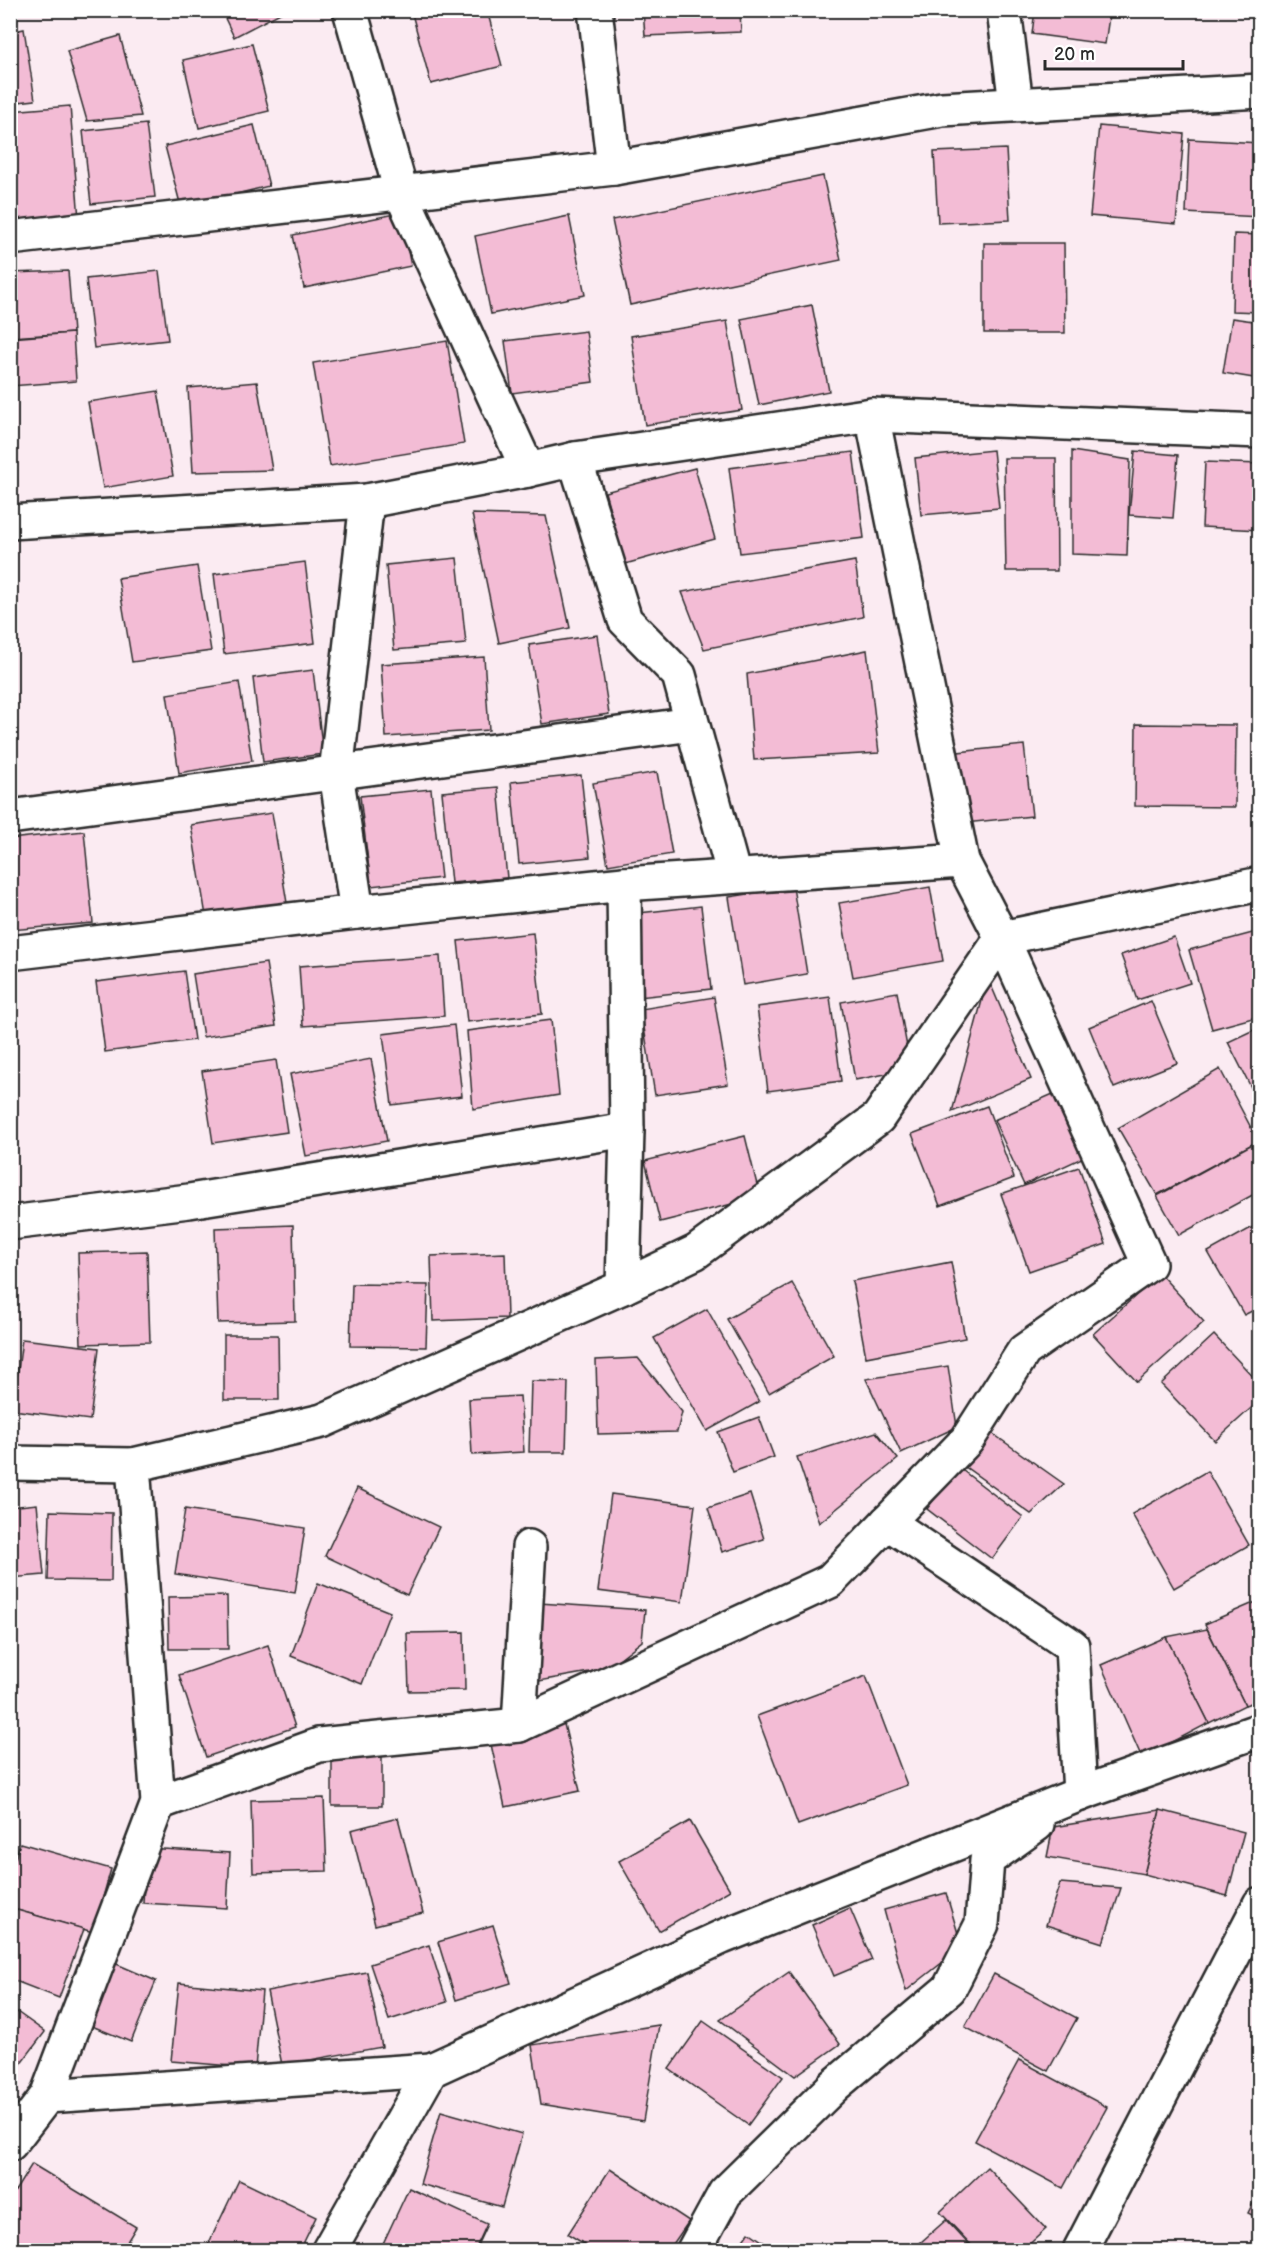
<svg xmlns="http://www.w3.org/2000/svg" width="1270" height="2261" viewBox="0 0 1270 2261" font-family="'Balsamiq Sans',sans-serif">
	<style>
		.building { fill: #f3bcd5; stroke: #2b2b2b; stroke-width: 1.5 }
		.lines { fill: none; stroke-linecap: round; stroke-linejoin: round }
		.minor-casing { stroke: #2b2b2b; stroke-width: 38 }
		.minor { stroke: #fff; stroke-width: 33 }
	</style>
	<rect width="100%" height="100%" fill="#fbebf2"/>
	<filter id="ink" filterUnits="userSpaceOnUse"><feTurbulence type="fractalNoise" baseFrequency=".0167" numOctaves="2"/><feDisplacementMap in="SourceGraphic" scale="12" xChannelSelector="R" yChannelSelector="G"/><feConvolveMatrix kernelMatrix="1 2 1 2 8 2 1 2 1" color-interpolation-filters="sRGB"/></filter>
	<g filter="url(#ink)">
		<!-- building -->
		<g class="building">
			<path d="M221 10H286L234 37Z"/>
			<path d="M411 10H487L502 66 431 84Z"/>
			<path d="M643 10H740L741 32 645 36Z"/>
			<path d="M1035 10H1110L1105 44 1032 34Z"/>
			<path d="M24 29 35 100 10 103V32Z"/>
			<path d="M120 36 141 116 87 121 67 51Z"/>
			<path d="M252 44 269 111 199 128 183 60Z"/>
			<path d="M70 106 79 219 10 225V111Z"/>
			<path d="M146 124 155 197 91 204 83 131Z"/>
			<path d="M254 125 269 186 181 207 165 146Z"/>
			<path d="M1099 126 1184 134 1176 224 1090 216Z"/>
			<path d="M1189 139 1260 143V217L1186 213Z"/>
			<path d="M1006 149 1010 220 938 223 934 152Z"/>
			<path d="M823 176 841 260 630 305 612 220Z"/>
			<path d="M400 213 411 266 304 288 293 235Z"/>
			<path d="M569 216 585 295 491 314 475 236Z"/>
			<path d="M1234 234 1260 235V312L1232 311Z"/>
			<path d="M984 243H1064L1065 333H984Z"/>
			<path d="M68 271 73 333 10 337V273Z"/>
			<path d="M159 271 168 340 94 348 86 279Z"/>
			<path d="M812 305 829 391 759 405 741 319Z"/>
			<path d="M1232 318 1260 322V379L1223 373Z"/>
			<path d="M727 321 742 410 645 425 631 336Z"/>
			<path d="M586 331 593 382 512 393 505 341Z"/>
			<path d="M73 333 76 381 10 386V338Z"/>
			<path d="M447 341 464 444 330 466 313 363Z"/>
			<path d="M257 382 272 470 193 472 188 388Z"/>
			<path d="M158 391 173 476 103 488 88 402Z"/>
			<path d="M993 450 999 508 921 515 915 458Z"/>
			<path d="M1072 451 1130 460 1127 556 1072 554Z"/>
			<path d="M1135 451 1178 455 1173 518 1129 515Z"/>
			<path d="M853 452 864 538 740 553 729 468Z"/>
			<path d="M1004 458H1056L1057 571H1006Z"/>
			<path d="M1205 462 1260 464V530L1202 527Z"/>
			<path d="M695 468 715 539 625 564 605 492Z"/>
			<path d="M472 514 546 516 570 628 499 643Z"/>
			<path d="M457 558 466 644 394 650 386 565Z"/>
			<path d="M855 561 863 617 704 649 682 592Z"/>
			<path d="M305 562 315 643 224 654 214 574Z"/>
			<path d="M197 566 211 651 132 662 118 578Z"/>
			<path d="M597 635 609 714 542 724 529 645Z"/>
			<path d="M867 650 879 753 754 760 747 674Z"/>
			<path d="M484 657 489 730 386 737 381 664Z"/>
			<path d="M313 670 323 754 263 762 253 678Z"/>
			<path d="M239 682 252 761 179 773 167 694Z"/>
			<path d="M1136 724 1236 725 1235 807 1135 806Z"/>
			<path d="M1024 745 1032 816 965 823 958 752Z"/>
			<path d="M657 772 672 854 608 865 593 783Z"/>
			<path d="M581 775 590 857 519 864 511 782Z"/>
			<path d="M498 787 507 878 451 883 442 792Z"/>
			<path d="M431 789 441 878 371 886 360 796Z"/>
			<path d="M272 813 287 903 206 916 191 825Z"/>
			<path d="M84 831 93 923 10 930V839Z"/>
			<path d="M793 887 807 974 743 985 729 897Z"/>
			<path d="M930 887 943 961 853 977 839 903Z"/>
			<path d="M701 906 711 989 639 997 630 914Z"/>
			<path d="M1260 931V1016L1212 1029 1189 950Z"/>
			<path d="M533 933 542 1014 467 1022 458 941Z"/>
			<path d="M1174 937 1190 983 1137 1000 1121 955Z"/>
			<path d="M440 956 444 1016 303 1026 299 966Z"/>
			<path d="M266 963 276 1026 203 1037 193 974Z"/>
			<path d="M184 971 194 1040 105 1052 96 982Z"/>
			<path d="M988 978 1031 1079 952 1112Z"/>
			<path d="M897 992 911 1069 855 1080 841 1002Z"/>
			<path d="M714 997 728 1084 655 1095 641 1009Z"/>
			<path d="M830 997 841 1081 768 1091 757 1007Z"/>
			<path d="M1151 1001 1177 1063 1114 1088 1089 1027Z"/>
			<path d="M551 1020 559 1095 473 1109 467 1031Z"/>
			<path d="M454 1025 462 1096 392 1105 383 1034Z"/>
			<path d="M1260 1027V1105L1228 1042Z"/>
			<path d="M371 1059 387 1141 306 1156 290 1074Z"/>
			<path d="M276 1060 287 1132 213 1143 202 1071Z"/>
			<path d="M1220 1069 1258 1141 1157 1195 1118 1128Z"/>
			<path d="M1053 1094 1082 1158 1024 1185 994 1120Z"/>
			<path d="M987 1106 1014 1178 940 1206 912 1134Z"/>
			<path d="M745 1136 760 1197 660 1222 645 1161Z"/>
			<path d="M1258 1141 1260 1144V1191L1179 1235 1157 1196Z"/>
			<path d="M1079 1167 1106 1244 1029 1271 1001 1194Z"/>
			<path d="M1260 1223V1307L1244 1315 1208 1252Z"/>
			<path d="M293 1225 295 1321 218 1323 215 1228Z"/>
			<path d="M147 1251 150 1342 81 1344 78 1253Z"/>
			<path d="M505 1253 507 1318 433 1321 431 1256Z"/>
			<path d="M951 1262 965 1338 866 1357 852 1281Z"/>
			<path d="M1160 1274 1204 1322 1137 1382 1093 1334Z"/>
			<path d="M792 1283 834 1356 769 1393 727 1319Z"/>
			<path d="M352 1284 428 1285 426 1347 350 1346Z"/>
			<path d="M707 1309 759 1402 707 1431 654 1338Z"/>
			<path d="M224 1335H278L279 1400H224Z"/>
			<path d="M1214 1335 1260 1384V1400L1215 1441 1161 1384Z"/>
			<path d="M22 1339 99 1348 90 1420 13 1410Z"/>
			<path d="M638 1358 682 1412 677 1432 598 1434 596 1360Z"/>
			<path d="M948 1366 957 1427 901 1453 866 1379Z"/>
			<path d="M531 1381 568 1382 566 1452H529Z"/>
			<path d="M520 1396 524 1452 472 1455 469 1399Z"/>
			<path d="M759 1417 774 1457 733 1472 718 1432Z"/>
			<path d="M989 1431 1064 1484 1031 1514 964 1466Z"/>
			<path d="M876 1432 898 1459 819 1523 797 1457Z"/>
			<path d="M958 1467 1023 1517 992 1559 927 1509Z"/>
			<path d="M1207 1471 1249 1545 1174 1588 1132 1514Z"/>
			<path d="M357 1488 439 1527 407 1595 325 1556Z"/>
			<path d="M611 1494 695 1505 682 1602 598 1591Z"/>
			<path d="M750 1494 764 1539 722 1552 708 1508Z"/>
			<path d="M37 1504 44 1575 10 1578V1507Z"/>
			<path d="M185 1509 305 1528 295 1593 175 1574Z"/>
			<path d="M50 1511 112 1513 111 1581 48 1580Z"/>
			<path d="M318 1583 390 1612 362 1684 291 1656Z"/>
			<path d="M227 1596 228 1649H169L168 1597Z"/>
			<path d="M1256 1602 1260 1610V1700L1245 1705 1205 1624Z"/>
			<path d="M539 1603 645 1610 642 1641 606 1669 533 1682Z"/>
			<path d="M1207 1629 1245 1705 1209 1723 1166 1637Z"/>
			<path d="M464 1632 465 1690 409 1691 407 1633Z"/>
			<path d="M1166 1637 1209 1723 1142 1758 1101 1665Z"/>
			<path d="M268 1645 295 1727 206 1757 179 1675Z"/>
			<path d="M866 1676 907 1785 798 1825 757 1716Z"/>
			<path d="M564 1724 580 1791 505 1807 490 1740Z"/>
			<path d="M332 1753 382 1754V1806H332Z"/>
			<path d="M324 1798 327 1871 253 1873 251 1800Z"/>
			<path d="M1160 1810 1244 1832 1227 1896 1144 1874Z"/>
			<path d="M1160 1810 1144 1874 1047 1857 1053 1827Z"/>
			<path d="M398 1818 423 1913 375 1925 351 1830Z"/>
			<path d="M690 1821 730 1890 659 1931 619 1861Z"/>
			<path d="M20 1843 111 1869 93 1932 10 1908V1875Z"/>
			<path d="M146 1848 230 1853 227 1908 143 1903Z"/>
			<path d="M1060 1883 1121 1888 1103 1943 1046 1925Z"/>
			<path d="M946 1893 962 1947 906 1991 884 1910Z"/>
			<path d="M10 1908 84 1929 59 1998 10 1979Z"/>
			<path d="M850 1908 872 1960 834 1976 812 1925Z"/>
			<path d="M493 1925 511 1983 456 2000 438 1942Z"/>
			<path d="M429 1945 447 2002 389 2020 370 1964Z"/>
			<path d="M112 1962 156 1981 131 2042 87 2024Z"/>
			<path d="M367 1972 382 2047 282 2065 267 1991Z"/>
			<path d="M789 1972 840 2044 795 2076 720 2020Z"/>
			<path d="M994 1974 1077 2018 1048 2071 965 2027Z"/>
			<path d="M179 1983 262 1991 255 2068 171 2061Z"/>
			<path d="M10 2007 45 2032 10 2078Z"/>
			<path d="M703 2021 783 2077 748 2125 669 2069Z"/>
			<path d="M659 2025 643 2121 541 2104 532 2045Z"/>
			<path d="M1019 2060 1107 2107 1063 2188 975 2141Z"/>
			<path d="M441 2111 522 2134 502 2207 420 2184Z"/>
			<path d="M32 2164 136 2227 122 2250H20L10 2245V2199Z"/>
			<path d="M987 2167 1046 2229 1023 2250H976L940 2212Z"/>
			<path d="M610 2169 689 2221 669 2250H594L568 2234Z"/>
			<path d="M239 2180 316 2217 300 2250H214L207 2247Z"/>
			<path d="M409 2188 487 2224 475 2250H380Z"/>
			<path d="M1260 2189V2219L1248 2213Z"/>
			<path d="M946 2220 974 2250H912Z"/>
			<path d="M749 2232 775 2250H736Z"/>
		</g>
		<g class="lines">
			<!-- minor casing -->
			<g class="minor-casing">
				<g id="minor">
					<path d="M350 10 402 195 528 470"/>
					<path d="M595 10 614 168"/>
					<path d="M1004 10 1016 104"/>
					<path d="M10 238 614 168 942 109 1260 91"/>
					<path d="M575 459 625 620 679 675 734 876"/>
					<path d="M10 522 367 501 528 470 575 459 872 415 1260 431"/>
					<path d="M10 817 692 724"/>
					<path d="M357 912 336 773 367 501"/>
					<path d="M10 953 357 912 624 884 962 861"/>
					<path d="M10 1223 189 1201 627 1130"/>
					<path d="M623 1287 627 1130 624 884"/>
					<path d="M10 1463 133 1465 322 1421 623 1287 696 1252 878 1118 1002 938 1260 884"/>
					<path d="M887 1522 1072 1646 1080 1794"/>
					<path d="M519 1725 529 1547"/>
					<path d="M158 1803 319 1745 519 1725 830 1581 967 1440 1024 1351 1149 1264 1002 938 962 861 872 415"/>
					<path d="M47 2096 431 2070 722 1937 1080 1794 1260 1730"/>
					<path d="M10 2144 47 2096 158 1803 133 1465"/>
					<path d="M329 2250 431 2070"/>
					<path d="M694 2250 725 2193 835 2085 949 1989 982 1924 987 1860 1037 1824"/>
					<path d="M1080 2250 1260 1904"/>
				</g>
			</g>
			<!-- minor -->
			<use href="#minor" class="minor"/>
		</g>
	</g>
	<!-- margin -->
	<rect width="1270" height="2261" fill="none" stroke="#fff" stroke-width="36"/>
	<rect x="18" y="18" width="1234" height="2225" fill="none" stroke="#2b2b2b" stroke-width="2" filter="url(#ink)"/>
	<!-- scale -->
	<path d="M1045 60v9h138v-9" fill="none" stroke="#2b2b2b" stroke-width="3"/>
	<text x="1054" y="60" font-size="18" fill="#2b2b2b" stroke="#ffffff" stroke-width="4.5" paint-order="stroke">20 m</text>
</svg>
